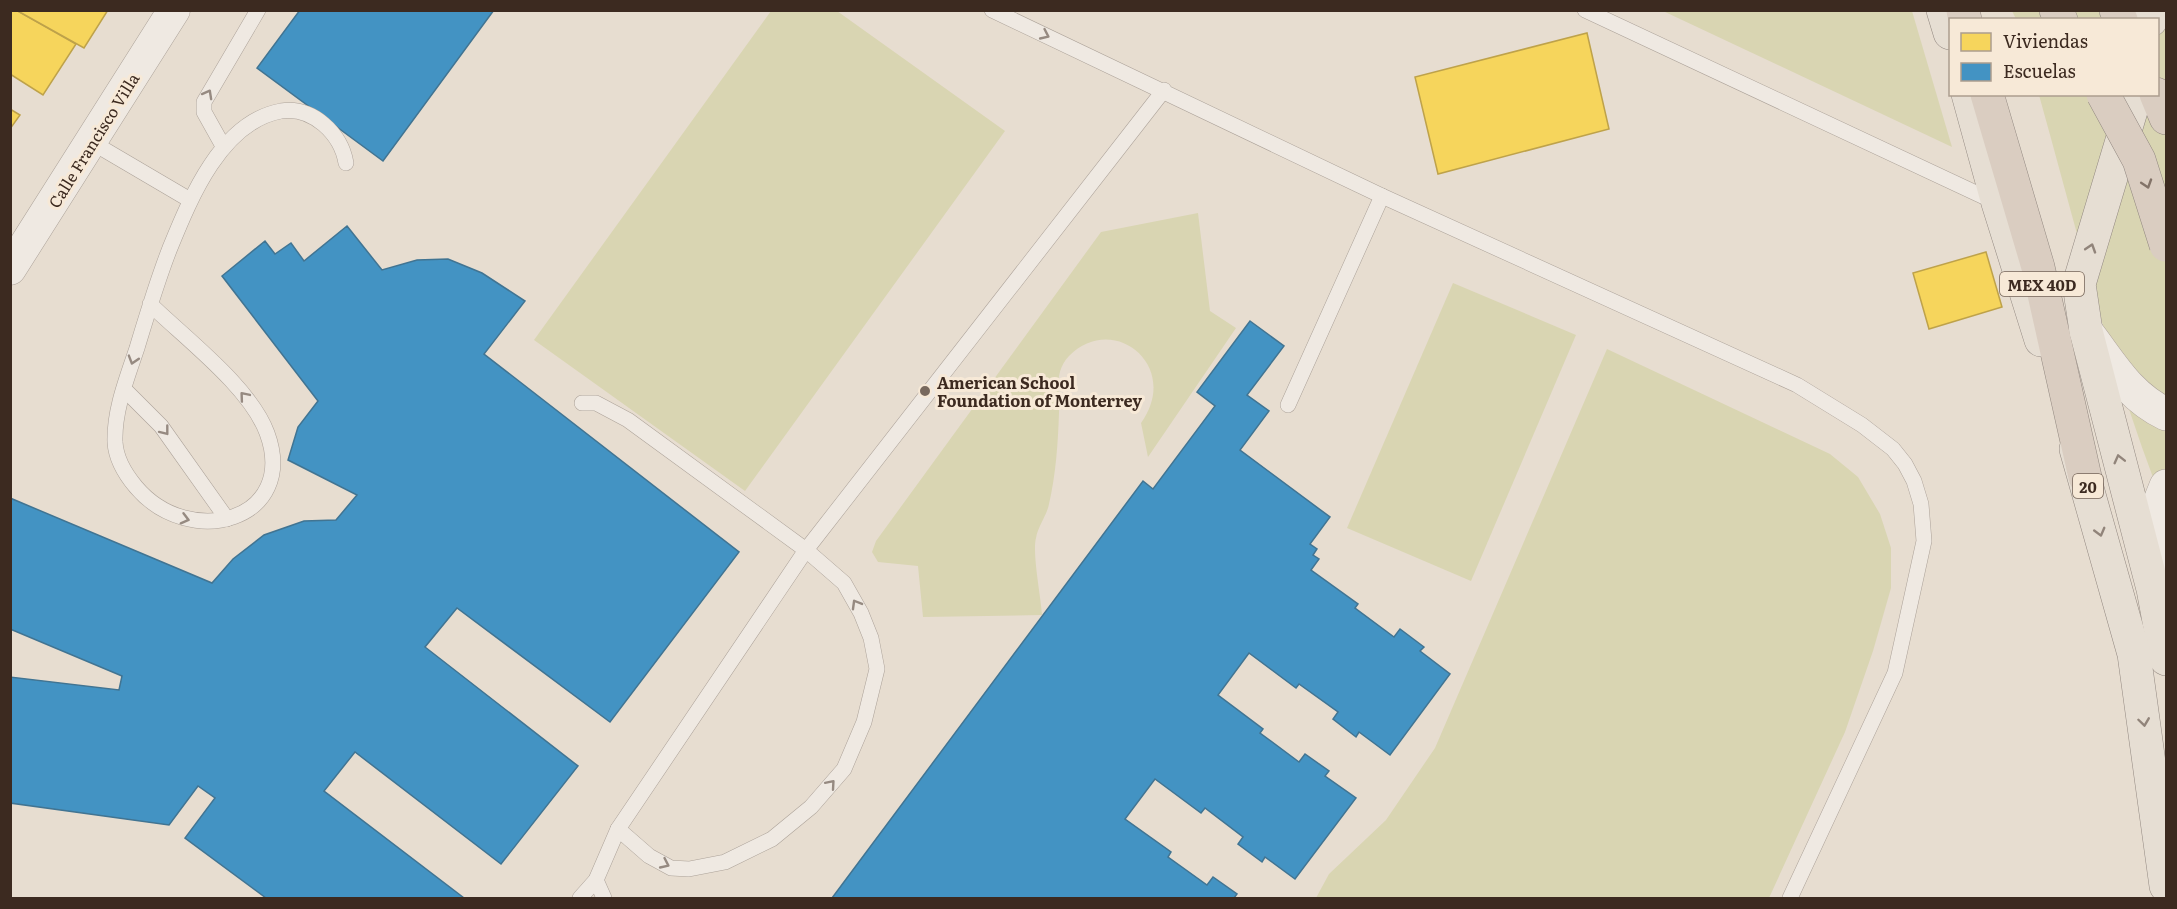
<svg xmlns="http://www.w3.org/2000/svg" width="2177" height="909" viewBox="0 0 2177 909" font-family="Literata,serif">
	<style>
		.green { fill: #d9d5b2 }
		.homes { fill: #f6d55c; stroke: #bea24a; stroke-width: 1.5 }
		.schools { fill: #4393c3; stroke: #417492; stroke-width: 1.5 }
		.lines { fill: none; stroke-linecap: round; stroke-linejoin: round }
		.service-casing { stroke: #aca299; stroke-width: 16 }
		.minor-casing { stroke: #aca299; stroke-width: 33 }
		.tertiary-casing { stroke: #aca299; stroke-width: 34 }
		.primary-casing { stroke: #928880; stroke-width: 34 }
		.motorway-casing { stroke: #928880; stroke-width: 34 }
		.service { stroke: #efe9e2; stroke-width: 15 }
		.minor { stroke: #efe9e2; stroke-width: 32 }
		.tertiary { stroke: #efe9e2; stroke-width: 33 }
		.primary { stroke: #e6ded3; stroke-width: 33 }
		.motorway { stroke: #dacdc1; stroke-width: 33 }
		.motorway-bridge-casing { stroke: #928880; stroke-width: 34; stroke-linecap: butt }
		.motorway-bridge { stroke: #dacdc1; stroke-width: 33 }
		.oneway { stroke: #968a81 }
		.oneway2 { stroke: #837368 }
		.oneway3 { stroke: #91847a }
		.poi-dot { fill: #78695e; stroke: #f7e9d7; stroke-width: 2 }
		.labels { text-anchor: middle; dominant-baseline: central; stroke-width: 6; stroke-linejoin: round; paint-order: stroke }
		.shield { fill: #f7e9d7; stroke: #746357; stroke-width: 1.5 }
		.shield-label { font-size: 15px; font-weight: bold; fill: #3c2a20 }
		.street-label { font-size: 16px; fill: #3c2a20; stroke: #f7e9d7 }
		.poi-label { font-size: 16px; font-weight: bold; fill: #3c2a20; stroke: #f7e9d7; text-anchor: start }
	</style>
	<rect width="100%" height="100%" fill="#e7ddd0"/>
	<!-- green -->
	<g class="green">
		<path d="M771 11H837L1005 131 745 491 534 340Z"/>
		<path d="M1663 11H1912L1952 147Z"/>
		<path d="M2012 11H2166V511C2112 376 2078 234 2039 95L2158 94V20L2016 19Z"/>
		<path d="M1198 213 1210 311 1236 328 1148 457 1141 423C1182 366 1113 311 1069 356 1053 373 1060 392 1059 413 1058 442 1056 474 1049 504 1047 515 1038 526 1036 538 1032 553 1041 597 1042 615L923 617 918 566 878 562 872 552 876 541 1101 232Z"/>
		<path d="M1453 283 1576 335 1471 581 1347 528Z"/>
		<path d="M1607 349 1830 454 1858 477 1880 514 1891 548V588L1873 651 1845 732 1769 898H1316L1329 874 1386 820 1435 748Z"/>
	</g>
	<!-- homes -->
	<g class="homes">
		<path d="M10 10H16L76 44 43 95 10 74Z"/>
		<path d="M16 10H108L84 48Z"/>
		<path d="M1587 33 1609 129 1438 174 1415 77Z"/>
		<path d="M10 109 20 115 10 129Z"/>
		<path d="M1986 252 2002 307 1929 329 1913 273Z"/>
	</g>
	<!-- schools -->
	<g class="schools">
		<path d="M300 10H494L383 161 257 68Z"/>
		<path d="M347 226 382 270 417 260 448 259 482 273 525 301 484 354 739 552 610 722 457 608 425 647 578 766 501 864 355 752 324 791 464 898H266L185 838 215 798 198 786 169 825 10 803V677L119 690 122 676 10 629V498L212 583 233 559 264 535 304 521 336 520 357 495 288 460 298 427 318 401 222 276 265 241 275 254 291 243 304 261Z"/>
		<path d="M1250 321 1284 346 1247 395 1269 411 1240 450 1330 517 1310 544 1317 549 1313 555 1319 559 1311 570 1358 604 1355 608 1394 637 1400 629 1424 647 1420 651 1450 674 1390 755 1359 732 1356 737 1333 719 1338 712 1299 684 1296 688 1249 653 1218 695 1263 729 1260 733 1299 762 1305 754 1329 771 1325 776 1356 798 1295 879 1265 857 1262 862 1238 844 1243 837 1205 808 1201 813 1155 779 1125 819 1171 852 1168 857 1207 885 1213 877 1237 894 1234 898H832L1143 481 1153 489 1215 406 1197 392Z"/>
	</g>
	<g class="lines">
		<!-- service casing -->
		<g class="service-casing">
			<g id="service">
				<path d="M992 10 1382 196 1797 385 1862 425 1893 449 1905 464 1914 481 1921 504 1924 541 1895 673 1790 898"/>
				<path d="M1585 10 1995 202"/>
				<path d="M93 143 190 200"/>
				<path d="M223 146 204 112V102L258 10"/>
				<path d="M150 304C186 339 250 387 267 433 299 520 190 551 136 487 125 474 116 460 115 442 114 410 127 378 137 348 147 315 157 281 170 248 190 199 221 122 281 111 313 106 341 134 346 163"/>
				<path d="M124 389 161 426 227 519"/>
				<path d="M582 403H596L628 420 806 550 844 583 861 613 871 638 877 669 864 722 844 769 811 807 772 839 725 862 689 869 671 868 649 856 618 829"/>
				<path d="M1288 405 1382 196"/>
				<path d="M596 880 604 898"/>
				<path d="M580 898 596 880 618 829 806 550 1164 90"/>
			</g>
		</g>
		<!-- minor casing -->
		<g class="minor-casing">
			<path id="minor" d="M10 269 174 10"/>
		</g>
		<!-- tertiary casing -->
		<g class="tertiary-casing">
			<g id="tertiary">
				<path d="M2086 331C2111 363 2128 396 2166 414"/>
				<path d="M2153 578 2158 506 2166 486"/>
			</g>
		</g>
		<!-- primary casing -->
		<g class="primary-casing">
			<g id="primary">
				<path d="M1943 10 1950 33"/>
				<path d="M2151 20V10"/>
				<path d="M1968 94 1998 203 2041 340"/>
				<path d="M2136 94 2079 284 2086 331 2153 589 2166 659"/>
				<path d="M2076 449 2134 654 2166 886"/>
			</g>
		</g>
		<!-- motorway casing -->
		<g class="motorway-casing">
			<g id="motorway">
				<path d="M1963 10 1965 20"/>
				<path d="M2056 10 2061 20"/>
				<path d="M2116 10 2121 20"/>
				<path d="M1987 94 2038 267 2085 477"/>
				<path d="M2156 94 2166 118"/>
			</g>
		</g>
		<!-- service -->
		<use href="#service" class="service"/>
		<!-- minor -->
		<use href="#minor" class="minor"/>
		<!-- tertiary -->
		<use href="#tertiary" class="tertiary"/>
		<!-- primary -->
		<use href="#primary" class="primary"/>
		<!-- motorway -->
		<use href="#motorway" class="motorway"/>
		<!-- motorway-bridge casing -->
		<g class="motorway-bridge-casing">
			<path id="motorway-bridge" d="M2103 94 2139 160 2166 245"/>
		</g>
		<!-- motorway-bridge -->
		<use href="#motorway-bridge" class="motorway-bridge"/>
	</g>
	<!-- one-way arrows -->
	<defs><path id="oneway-chevron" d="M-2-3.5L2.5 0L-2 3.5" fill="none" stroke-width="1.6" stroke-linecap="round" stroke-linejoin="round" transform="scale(1.5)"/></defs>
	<g class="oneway">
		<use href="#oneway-chevron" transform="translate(1045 35) rotate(25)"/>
		<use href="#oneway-chevron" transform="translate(208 94) rotate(-61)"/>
		<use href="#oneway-chevron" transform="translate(133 360) rotate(107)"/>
		<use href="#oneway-chevron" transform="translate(244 396) rotate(-130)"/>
		<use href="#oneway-chevron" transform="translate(165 431) rotate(52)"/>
		<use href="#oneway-chevron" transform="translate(185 519) rotate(15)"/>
		<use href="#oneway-chevron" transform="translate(856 604) rotate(-120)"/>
		<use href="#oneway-chevron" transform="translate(831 784) rotate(-49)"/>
		<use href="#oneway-chevron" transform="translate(665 864) rotate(25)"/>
	</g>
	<use class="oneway2" href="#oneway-chevron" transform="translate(2147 184) rotate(72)"/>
	<g class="oneway3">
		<use href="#oneway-chevron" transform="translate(2091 248) rotate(-72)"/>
		<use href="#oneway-chevron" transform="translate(2119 459) rotate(-104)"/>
		<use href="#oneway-chevron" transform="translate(2100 532) rotate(75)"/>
		<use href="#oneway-chevron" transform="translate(2144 722) rotate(82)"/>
	</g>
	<!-- markers -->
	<circle class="poi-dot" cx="925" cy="391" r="6"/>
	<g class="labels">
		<!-- shield labels -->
		<g class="shield">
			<rect x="2000" y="272" width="84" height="24" rx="4.5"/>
			<rect x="2073" y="474" width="30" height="24" rx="4.5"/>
		</g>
		<g class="shield-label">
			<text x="2042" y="284">MEX 40D</text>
			<text x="2088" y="486">20</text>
		</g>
		<!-- street labels -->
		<g class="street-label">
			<text transform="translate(93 140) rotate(-58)">Calle Francisco Villa</text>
		</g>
		<!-- poi labels -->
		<g class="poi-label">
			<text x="937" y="382">American School<tspan x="937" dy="18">Foundation of Monterrey</tspan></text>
		</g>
	</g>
	<!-- border -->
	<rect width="2177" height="909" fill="none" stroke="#3c2a20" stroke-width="24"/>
	<!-- legend -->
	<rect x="1949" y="18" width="210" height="78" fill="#f7e9d7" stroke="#ac9d8e" stroke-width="1.5"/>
	<rect x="1961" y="33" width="30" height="18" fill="#f6d55c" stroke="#ac9d8e" stroke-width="1.5"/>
	<text x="2003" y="48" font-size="18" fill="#3c2a20">Viviendas</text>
	<rect x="1961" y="63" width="30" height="18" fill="#4393c3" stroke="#ac9d8e" stroke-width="1.5"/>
	<text x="2003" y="78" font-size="18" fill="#3c2a20">Escuelas</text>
</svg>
